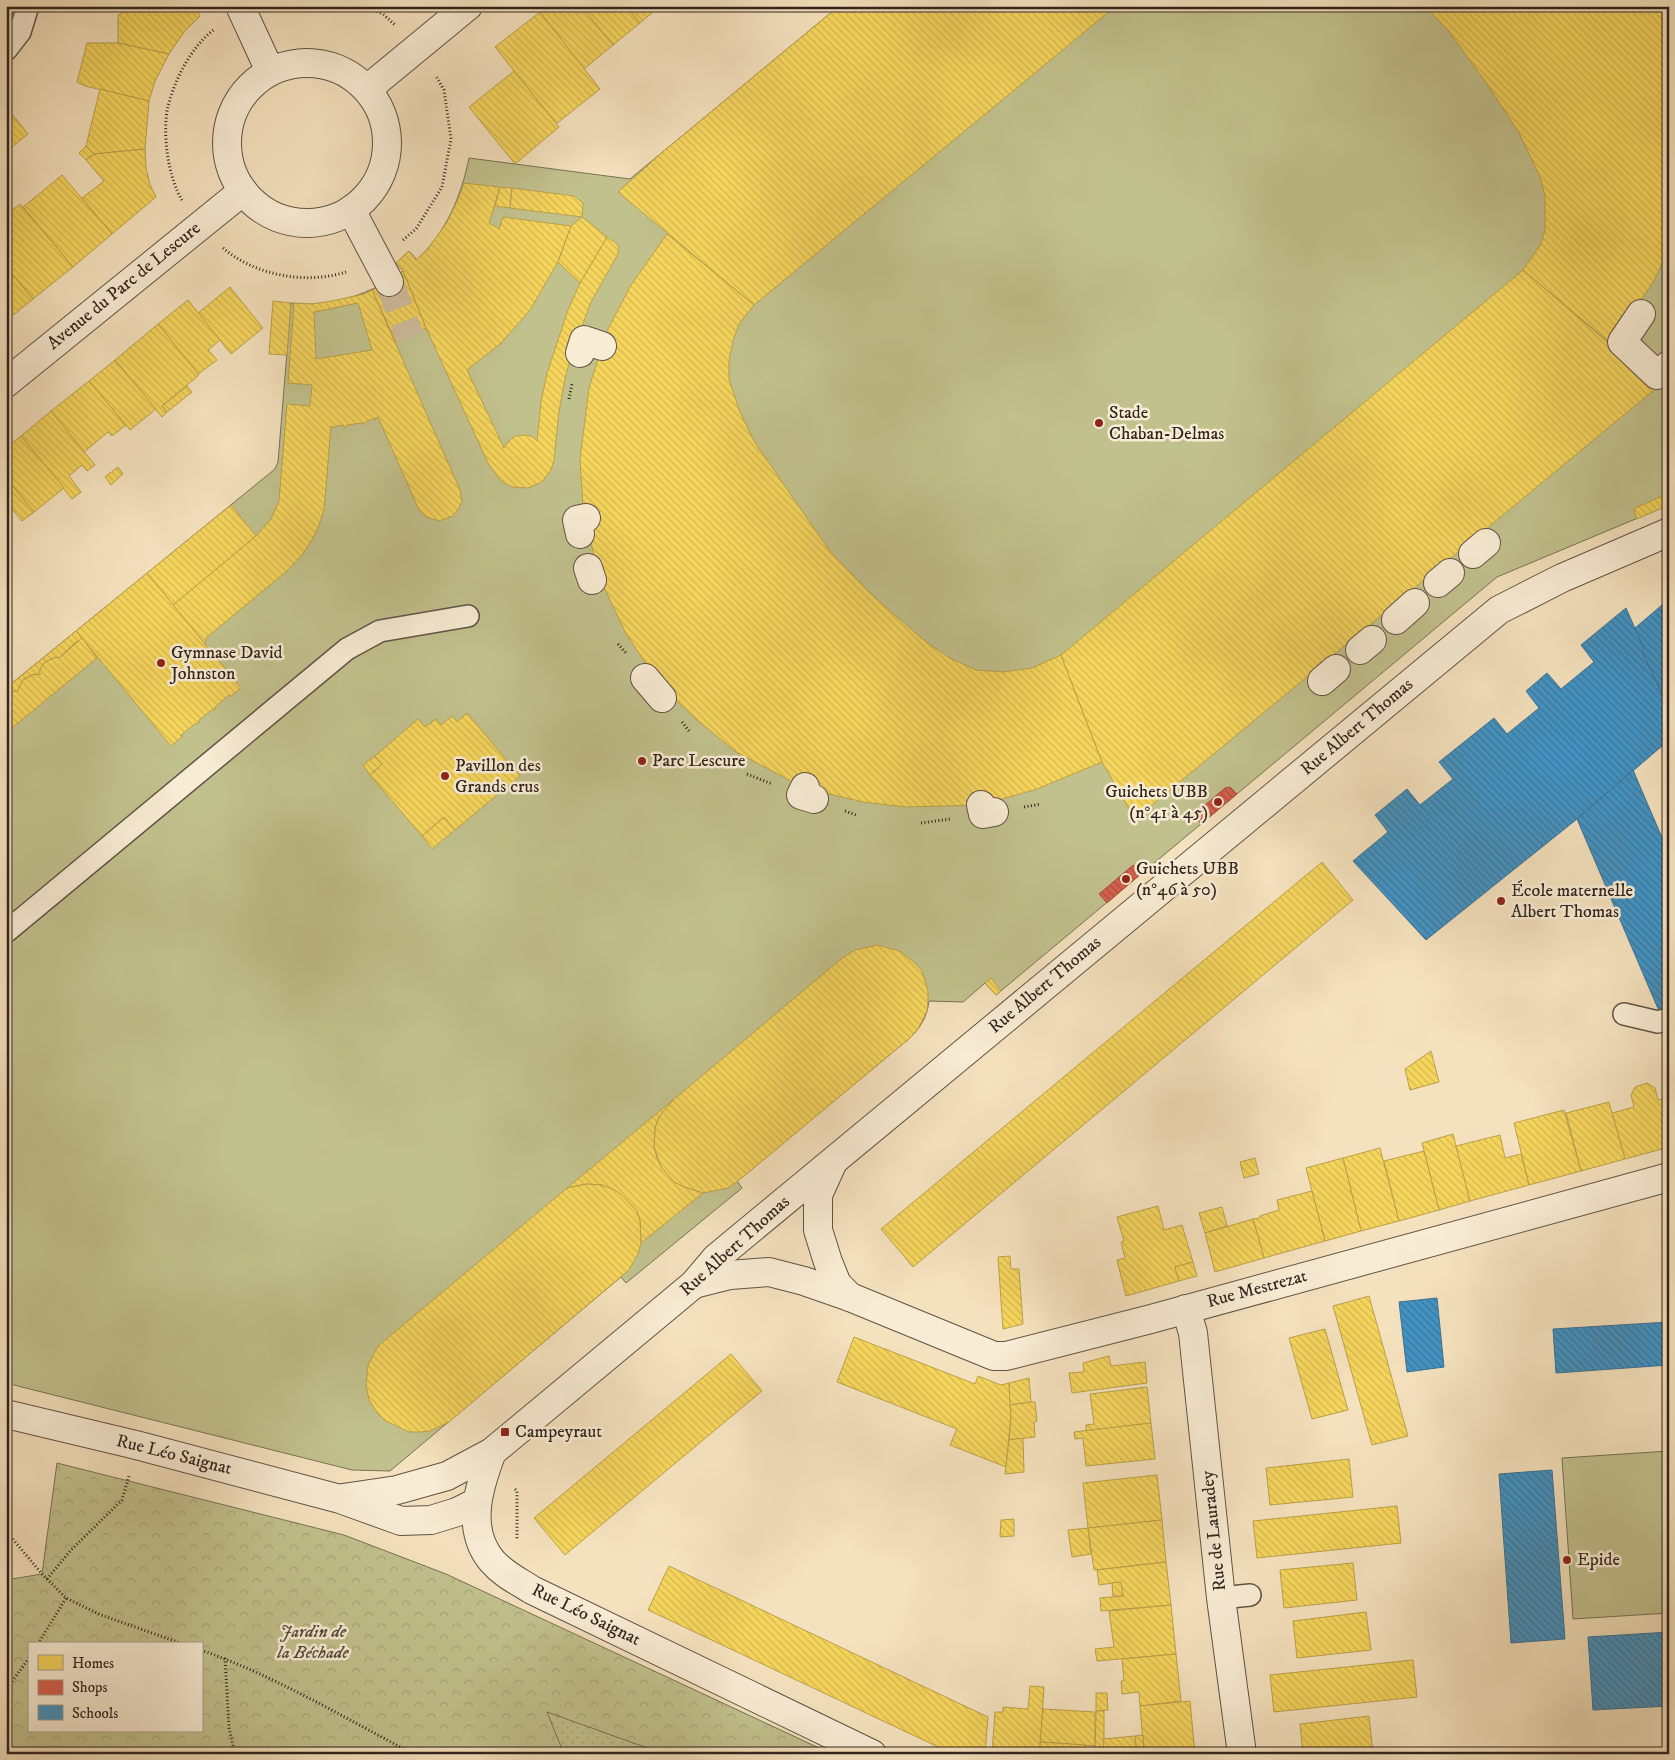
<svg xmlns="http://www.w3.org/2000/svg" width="1675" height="1760" viewBox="0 0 1675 1760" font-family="'IM FELL DW Pica',serif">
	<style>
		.park { fill: url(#park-crowns); stroke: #787256; fill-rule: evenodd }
		.garden { fill: url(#garden-dots); stroke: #787256 }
		.pitch { fill: #c1c18d; stroke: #787256 }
		.homes { fill: url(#homes-back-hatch); stroke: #bba049; fill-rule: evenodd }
		.shops { fill: url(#shops-back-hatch); stroke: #a44e3f }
		.schools { fill: url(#schools-back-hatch); stroke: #3d7292 }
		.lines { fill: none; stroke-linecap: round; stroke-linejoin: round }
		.pedestrian-tunnel { stroke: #cdbb9d; stroke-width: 28; stroke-dasharray: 28 14; stroke-linecap: butt }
		.service-casing { stroke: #615346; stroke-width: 24 }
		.pedestrian-casing { stroke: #615346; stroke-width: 30 }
		.minor-casing { stroke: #615346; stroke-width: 30 }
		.path { stroke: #30241e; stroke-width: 3; stroke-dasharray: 1 2.5; stroke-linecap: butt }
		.service { stroke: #f8ecd4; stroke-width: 21 }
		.pedestrian { stroke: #f8ecd4; stroke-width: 28 }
		.minor { stroke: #f8ecd4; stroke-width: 28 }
		.poi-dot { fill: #8f2418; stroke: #f8ecd4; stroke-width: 2 }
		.labels { text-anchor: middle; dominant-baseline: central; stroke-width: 5; stroke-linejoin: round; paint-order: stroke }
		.street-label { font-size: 18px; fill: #30241e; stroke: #f8ecd4 }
		.poi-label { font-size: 18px; fill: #30241e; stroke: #f8ecd4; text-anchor: start }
		.park-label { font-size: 18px; font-style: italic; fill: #544b3a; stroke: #f8ecd4 }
	</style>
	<defs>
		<pattern id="park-crowns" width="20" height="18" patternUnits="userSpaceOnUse" patternTransform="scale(1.25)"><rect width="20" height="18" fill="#c1c18d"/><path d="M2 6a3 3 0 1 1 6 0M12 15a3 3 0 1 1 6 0" fill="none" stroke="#a6a679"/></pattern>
		<pattern id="garden-dots" width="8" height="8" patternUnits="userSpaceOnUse" patternTransform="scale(1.25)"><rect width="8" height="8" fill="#c1c18d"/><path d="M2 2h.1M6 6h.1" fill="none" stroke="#a6a679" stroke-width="1.8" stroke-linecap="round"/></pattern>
		<pattern id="homes-back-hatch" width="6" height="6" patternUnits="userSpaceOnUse" patternTransform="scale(1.25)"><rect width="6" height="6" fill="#f6d55c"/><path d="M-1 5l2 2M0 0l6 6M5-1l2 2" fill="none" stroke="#d3b750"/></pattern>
		<pattern id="shops-back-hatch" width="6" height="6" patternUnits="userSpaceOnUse" patternTransform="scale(1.25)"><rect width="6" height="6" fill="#d6604d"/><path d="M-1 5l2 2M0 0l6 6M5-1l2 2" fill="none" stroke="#ae4f3f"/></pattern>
		<pattern id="schools-back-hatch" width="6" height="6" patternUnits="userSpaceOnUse" patternTransform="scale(1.25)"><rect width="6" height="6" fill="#4393c3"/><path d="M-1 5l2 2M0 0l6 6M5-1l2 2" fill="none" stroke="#38789e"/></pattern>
	</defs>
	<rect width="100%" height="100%" fill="#f4e1bd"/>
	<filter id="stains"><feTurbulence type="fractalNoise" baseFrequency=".004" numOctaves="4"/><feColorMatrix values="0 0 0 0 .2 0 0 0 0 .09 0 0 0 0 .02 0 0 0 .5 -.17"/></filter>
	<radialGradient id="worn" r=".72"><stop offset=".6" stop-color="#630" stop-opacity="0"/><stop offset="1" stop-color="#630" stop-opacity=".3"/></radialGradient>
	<!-- park -->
	<path class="park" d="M57 1463 344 1535 446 1574 832 1754H6V1580L42 1574ZM29 1644H201V1731H29Z"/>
	<!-- garden -->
	<path class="garden" d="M547 1712 664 1754H564Z"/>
	<!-- pitch -->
	<g class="pitch">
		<path d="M839 6H1669V505L1497 577 996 995 985 983 963 1002 929 1001C927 1017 921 1027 910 1038L737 1181 742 1188 626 1283 621 1277 390 1471 352 1470 6 1383V688L275 469 278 462 291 303C328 309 374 293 403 271L396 263 409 251 417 260C446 232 461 197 469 158L630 179Z"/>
		<path d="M1669 1451V1613L1573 1619 1562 1458Z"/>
	</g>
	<!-- homes -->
	<g class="homes">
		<path d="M136 6H196L200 16 184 32 169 54 118 43V15Z"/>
		<path d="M547 6H581L613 45 584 69 540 12Z"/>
		<path d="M581 6H626L640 23 613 45Z"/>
		<path d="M626 6H660L640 23Z"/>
		<path d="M839 6H1116L754 305 618 192 659 155Z"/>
		<path d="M1425 6H1669V248L1655 279 1625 324 1609 342 1523 270 1541 244 1545 230V196L1540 177 1519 133 1487 84 1447 29Z"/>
		<path d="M540 12 600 89 556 124 495 47Z"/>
		<path d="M87 43H118L169 54 155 81 149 101 85 86 77 82Z"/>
		<path d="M514 71 559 127 515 164 469 107Z"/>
		<path d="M100 89 149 101 145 149 94 154 86 146Z"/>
		<path d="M9 110 28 134 6 152V112Z"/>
		<path d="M86 146 94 154 86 160 79 153Z"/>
		<path d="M145 149 146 168 150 185 156 197 112 234 82 198 104 181 86 160 94 154Z"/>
		<path d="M62 175 112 234 73 267 23 207Z"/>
		<path d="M464 183 500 187 489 223 499 229 503 217 571 226 558 262 530 310 501 343 467 370 504 448 507 443 515 436 527 435 533 437 537 441 541 402 547 373 568 310 580 283 607 237 617 244 619 248 617 256 591 302 573 351 566 374 559 411 554 460 551 470 542 482 528 488 513 487 506 484 500 480 488 463 426 328 403 271 396 263 409 251 416 260 427 250 447 222 458 199Z"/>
		<path d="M500 187 512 188 510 208 495 206Z"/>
		<path d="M512 188 574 196 583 203 582 217 510 208Z"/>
		<path d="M20 204 73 267 33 299 6 267V215Z"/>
		<path d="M582 217 607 237 580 283 558 262 571 226Z"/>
		<path d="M667 234 754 305 739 324 733 341 729 361V380L740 412 754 441 829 550 868 591 897 617 926 642 950 658 976 670 1003 672 1032 668 1061 655 1102 762 1037 789 981 805 906 807 863 802 817 791 793 782 736 752 696 719 669 693 652 673 625 632 602 583 589 537 583 506 580 459 589 388 607 331 631 285Z"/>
		<path d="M6 267 33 299 6 321Z"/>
		<path d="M1523 270 1659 386 1135 819 1102 762 1061 655Z"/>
		<path d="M403 271 426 328 396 342 372 290 389 282Z"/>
		<path d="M230 287 263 328 231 354 198 313Z"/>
		<path d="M372 290 460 490 462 501 459 508 453 516 439 521 426 517 419 510 378 417 375 418 376 420 372 419 362 424V423L347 425V427L344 428V425L336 426V428L331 426 324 510 318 528 310 543 302 555 287 571 206 638 205 644 173 605 256 536 271 519 279 501 287 404 310 406 312 385 288 383 294 303 312 304 332 301 364 294ZM358 303 372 350 316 359 314 312Z"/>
		<path d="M188 300 220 340 208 350 217 360 198 374 158 324Z"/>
		<path d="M273 301 291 303 287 355 269 354Z"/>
		<path d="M158 324 199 375 162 406 167 412 162 417 115 360Z"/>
		<path d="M115 360 156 409 130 430 89 381Z"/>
		<path d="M89 381 126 425 112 436 108 432 84 452 51 411Z"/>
		<path d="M187 386 192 392 167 412 162 406Z"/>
		<path d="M51 411 95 465 87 471 82 465 69 476 81 492 72 499 21 436Z"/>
		<path d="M21 436 64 488 34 512 6 478V448Z"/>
		<path d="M118 467 123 474 111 485 105 477Z"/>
		<path d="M6 478 34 512 22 521 13 510 6 515Z"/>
		<path d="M1669 493V505L1637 519 1634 511 1635 508Z"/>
		<path d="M231 505 256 536 173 605 147 573Z"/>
		<path d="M147 573 241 688 230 697 229 695 215 707 216 709 214 710 213 709 198 721 200 722 197 724 196 723 181 735 183 736 171 746 76 631Z"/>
		<path d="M76 631 82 638 78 642 77 641 59 658 56 657 51 659 44 663 39 672 41 674 32 675 23 680 17 692 15 691 6 695V688Z"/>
		<path d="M82 638 97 658 6 733V695L15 691 17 692 23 680 32 675 41 674 39 672 44 663 51 659 56 657 59 658Z"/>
		<path d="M467 713 520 776 455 830 444 817 422 836 370 775 382 764 375 756 418 719 425 727 436 719 441 725 452 716 457 722Z"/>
		<path d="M375 756 382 764 370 775 363 765Z"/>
		<path d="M444 817 455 830 432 849 422 836Z"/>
		<path d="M1322 862 1353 900 913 1267 881 1229Z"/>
		<path d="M877 945 900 951 916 964 922 971 928 991V1001L927 1011 918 1029 910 1038 737 1182 728 1188 703 1193 684 1187 674 1182 661 1167 654 1147 655 1128 659 1117 664 1109 673 1100 841 959 855 950Z"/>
		<path d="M991 978 1001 991 996 995 985 983Z"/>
		<path d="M1431 1051 1439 1082 1410 1090 1405 1069Z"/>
		<path d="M1647 1083 1655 1088 1658 1100 1669 1097V1147L1625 1159 1612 1113 1634 1107 1631 1095 1635 1087Z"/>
		<path d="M673 1100 659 1117 655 1128 654 1147 657 1158 661 1167 674 1182 684 1187 703 1193 641 1243 640 1221 637 1211 622 1195 602 1185 587 1184 567 1188Z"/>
		<path d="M1609 1102 1625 1159 1581 1171 1566 1113Z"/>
		<path d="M1564 1110 1581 1171 1529 1185 1514 1123Z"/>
		<path d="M1453 1134 1470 1201 1439 1210 1422 1143Z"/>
		<path d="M1500 1135 1505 1158 1521 1154 1529 1185 1470 1201 1456 1146Z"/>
		<path d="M1380 1148 1399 1221 1361 1231 1343 1158Z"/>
		<path d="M1424 1151 1439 1210 1399 1221 1384 1161Z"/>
		<path d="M1255 1158 1259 1174 1244 1178 1240 1162Z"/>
		<path d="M1343 1158 1361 1231 1325 1241 1306 1168Z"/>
		<path d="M587 1184 602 1185 613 1189 622 1195 637 1211 640 1221 641 1243 638 1254 629 1270 449 1422 430 1431 420 1432H409L386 1421 378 1414 369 1400 366 1385 368 1365 378 1346 567 1188Z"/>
		<path d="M1312 1191 1325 1241 1264 1258 1253 1219 1260 1218V1216L1279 1210 1277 1200Z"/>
		<path d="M1158 1206 1164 1230 1182 1225 1193 1262 1175 1267 1179 1281 1126 1296 1117 1260 1125 1258 1121 1242 1124 1241 1117 1217Z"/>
		<path d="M1222 1207 1227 1226 1205 1233 1199 1213Z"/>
		<path d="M1253 1219 1264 1258 1215 1272 1205 1233Z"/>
		<path d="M1010 1256 1011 1269H1019L1023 1324 1003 1329 998 1257Z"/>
		<path d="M1193 1262 1197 1276 1179 1281 1175 1267Z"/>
		<path d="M1369 1296 1408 1436 1372 1445 1333 1306Z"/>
		<path d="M1325 1329 1348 1410 1312 1419 1289 1338Z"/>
		<path d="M854 1337 975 1384 978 1376 1001 1385 1009 1383 1011 1416 1006 1467 950 1445 957 1429 837 1382Z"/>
		<path d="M731 1354 762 1391 565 1555 534 1518Z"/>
		<path d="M1109 1356 1111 1366 1145 1362 1147 1383 1072 1393 1069 1373 1084 1372 1083 1363Z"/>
		<path d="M1029 1378 1031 1402 1010 1405 1009 1383Z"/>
		<path d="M1147 1387 1151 1423 1086 1431V1425L1094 1424 1090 1394Z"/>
		<path d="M1031 1402H1035L1037 1421 1034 1422 1035 1437 1009 1440 1011 1416 1010 1405Z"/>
		<path d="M1151 1423 1155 1459 1086 1466 1083 1438 1075 1439 1074 1432Z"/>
		<path d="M1023 1438 1024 1472 1005 1474 1009 1440Z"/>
		<path d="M1349 1459 1353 1497 1270 1505 1266 1468Z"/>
		<path d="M1157 1475 1162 1520 1088 1528 1083 1483Z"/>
		<path d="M1397 1506 1401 1543 1257 1558 1253 1521Z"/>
		<path d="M1014 1519V1536L1000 1537 1001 1520Z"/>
		<path d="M1162 1520 1166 1562 1094 1570 1088 1528Z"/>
		<path d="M1088 1528 1091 1554 1072 1557 1068 1530Z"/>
		<path d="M1166 1562 1171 1605 1101 1611 1100 1598 1123 1596 1121 1582 1099 1585 1097 1570Z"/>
		<path d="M1353 1563 1357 1600 1284 1608 1280 1570Z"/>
		<path d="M669 1566 988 1717 985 1754H953L648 1610Z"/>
		<path d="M1121 1582 1123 1596H1113L1112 1583Z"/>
		<path d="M1171 1605 1176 1654 1097 1661 1095 1649 1114 1647 1109 1611Z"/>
		<path d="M1366 1612 1371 1650 1297 1658 1293 1621Z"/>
		<path d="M1176 1654 1181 1701 1140 1706 1139 1692 1122 1694 1121 1681H1124L1122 1659Z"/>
		<path d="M1413 1660 1417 1697 1274 1712 1270 1675Z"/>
		<path d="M1030 1686 1044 1687 1040 1754H992L995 1712H1003V1707L1028 1709Z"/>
		<path d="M1096 1693H1107L1108 1710 1096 1711Z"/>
		<path d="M1190 1701 1195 1754H1144L1140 1706Z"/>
		<path d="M1043 1709 1095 1712V1746L1040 1742Z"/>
		<path d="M1096 1711H1104V1750L1136 1748 1135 1736 1143 1735 1144 1754H1095Z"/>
		<path d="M1369 1716 1373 1753 1303 1754 1300 1724Z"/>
		<path d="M1135 1736 1136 1748 1104 1750 1103 1739Z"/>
		<path d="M1040 1742 1086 1745V1754H1040Z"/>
	</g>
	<!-- shops -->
	<g class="shops">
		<path d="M1230 787 1237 794 1201 824 1195 817 1197 812 1225 788Z"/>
		<path d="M1135 865 1143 872 1107 903 1099 894 1132 866Z"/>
	</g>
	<!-- schools -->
	<g class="schools">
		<path d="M1669 599V709L1642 651 1644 649 1635 628Z"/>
		<path d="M1626 608 1644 649 1642 651 1669 709V740L1577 819 1426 940 1353 861 1388 832 1375 815 1407 789 1420 805 1453 779 1439 762 1494 718 1507 734 1539 708 1526 691 1547 673 1561 689 1594 662 1581 645Z"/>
		<path d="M1633 770 1669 854V1008L1659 1011 1577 819Z"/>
		<path d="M1437 1298 1444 1367 1407 1372 1399 1302Z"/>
		<path d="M1669 1322V1365L1556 1373 1553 1329Z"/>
		<path d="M1552 1470 1565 1639 1511 1643 1499 1474Z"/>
		<path d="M1669 1632V1706L1593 1710 1588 1637Z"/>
	</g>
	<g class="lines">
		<!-- pedestrian-tunnel -->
		<path class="pedestrian-tunnel" d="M389 282 410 337"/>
		<!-- service casing -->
		<g class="service-casing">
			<g id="service">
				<path d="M6 50 20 32 28 6"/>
				<path d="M6 932 347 649 380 631 468 616"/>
				<path d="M1624 1014 1658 1022 1669 1019"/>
				<path d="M1221 1598 1250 1595"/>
			</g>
		</g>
		<!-- pedestrian casing -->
		<g class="pedestrian-casing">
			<g id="pedestrian">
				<path d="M351 210 389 282"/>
				<path d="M1641 314 1622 342 1657 375 1669 365"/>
				<path d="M580 353 584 340 602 346"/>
				<path d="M580 534 577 520 586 518"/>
				<path d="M1473 554 1486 543"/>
				<path d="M588 568 592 580"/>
				<path d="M1438 583 1450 573"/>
				<path d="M1396 620 1415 603"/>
				<path d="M1360 650 1372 640"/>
				<path d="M645 678 662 698"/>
				<path d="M1322 681 1336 669"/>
				<path d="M805 787 801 795 814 799"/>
				<path d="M981 805 983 814 994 812"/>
			</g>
		</g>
		<!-- minor casing -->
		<g class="minor-casing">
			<g id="minor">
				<path d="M240 6 270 71"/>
				<circle cx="307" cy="143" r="80"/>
				<path d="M368 90 377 81 468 6"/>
				<path d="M6 383 243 191"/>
				<path d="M832 1164 818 1195V1230L828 1262 837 1284 850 1297"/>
				<path d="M694 1284 730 1275 769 1272 804 1281 850 1297 994 1356H1006L1151 1319 1669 1177"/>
				<path d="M1186 1309 1193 1333 1221 1598 1242 1754"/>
				<path d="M6 1414 136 1445 340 1499 401 1521 431 1520 457 1512 477 1502"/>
				<path d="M343 1498 397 1490 447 1476 492 1452"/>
				<path d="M872 1754 532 1590C518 1581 503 1574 492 1561 465 1529 479 1486 492 1452L694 1284 716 1258 1499 610 1562 578 1669 532"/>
			</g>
		</g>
		<!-- path -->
		<g class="path">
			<path d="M364 6 383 14 395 25"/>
			<path d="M182 200C168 178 162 132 168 106 175 79 192 45 215 29"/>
			<path d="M403 240 416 229 442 187 451 139 444 90 436 76"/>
			<path d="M223 248C254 275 306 285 346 272"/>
			<path d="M569 399 572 384"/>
			<path d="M618 644 626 653"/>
			<path d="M682 722 689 731"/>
			<path d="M747 774 772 784"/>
			<path d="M1024 807 1041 804"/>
			<path d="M845 811 856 815"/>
			<path d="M921 823 950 819"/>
			<path d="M515 1489 517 1491V1539"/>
			<path d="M6 1531 42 1574 66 1598 101 1615 183 1644"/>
			<path d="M47 1579 71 1550 122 1500 129 1476"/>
			<path d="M38 1644 66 1598"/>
			<path d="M201 1650C272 1675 338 1714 404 1749L408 1754"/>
			<path d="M225 1658 229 1728 235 1754"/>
			<path d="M6 1690 29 1658"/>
			<path d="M6 1731 9 1754"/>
		</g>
		<!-- service -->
		<use href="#service" class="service"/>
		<!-- pedestrian -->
		<use href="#pedestrian" class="pedestrian"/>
		<!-- minor -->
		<use href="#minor" class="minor"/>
	</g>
	<!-- markers -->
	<g class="poi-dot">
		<circle cx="1099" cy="423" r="5"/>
		<circle cx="161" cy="663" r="5"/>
		<circle cx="642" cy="761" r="5"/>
		<circle cx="445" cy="776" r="5"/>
		<circle cx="1218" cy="802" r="5"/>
		<circle cx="1126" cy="879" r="5"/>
		<circle cx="1501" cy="901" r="5"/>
		<rect x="500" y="1427" width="10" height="10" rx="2.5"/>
		<circle cx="1567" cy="1560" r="5"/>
	</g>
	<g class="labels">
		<!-- street labels -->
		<g class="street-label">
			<text transform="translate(124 286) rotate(-39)">Avenue du Parc de Lescure</text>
			<text transform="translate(1357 727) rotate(-40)">Rue Albert Thomas</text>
			<text transform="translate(1045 985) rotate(-40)">Rue Albert Thomas</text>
			<text transform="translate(735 1246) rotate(-42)">Rue Albert Thomas</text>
			<text transform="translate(1257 1289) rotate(-15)">Rue Mestrezat</text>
			<text transform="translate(174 1455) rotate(14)">Rue Léo Saignat</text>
			<text transform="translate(1214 1531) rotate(-96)">Rue de Lauradey</text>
			<text transform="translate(586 1615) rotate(26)">Rue Léo Saignat</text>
		</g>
		<!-- poi labels -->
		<g class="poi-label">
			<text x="1109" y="413">Stade<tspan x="1109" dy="21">Chaban-Delmas</tspan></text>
			<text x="171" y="653">Gymnase David<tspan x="171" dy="21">Johnston</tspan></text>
			<text x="652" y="761">Parc Lescure</text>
			<text x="455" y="766">Pavillon des<tspan x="455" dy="21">Grands crus</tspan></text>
			<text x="1208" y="792" text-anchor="end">Guichets UBB<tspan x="1208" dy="21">(n°41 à 45)</tspan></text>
			<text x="1136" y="869">Guichets UBB<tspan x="1136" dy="21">(n°46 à 50)</tspan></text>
			<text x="1511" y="891">École maternelle<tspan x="1511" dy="21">Albert Thomas</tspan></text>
			<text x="515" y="1432">Campeyraut</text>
			<text x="1577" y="1560">Epide</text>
		</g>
		<!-- park labels -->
		<g class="park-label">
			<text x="313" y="1632">Jardin de<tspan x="313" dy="21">la Béchade</tspan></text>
		</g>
	</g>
	<!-- margin -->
	<rect width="1675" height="1760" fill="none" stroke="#f4e1bd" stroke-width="25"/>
	<rect x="8" y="8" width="1660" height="1745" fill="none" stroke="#30241e" stroke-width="2.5"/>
	<rect x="12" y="12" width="1650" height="1735" fill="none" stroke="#30241e"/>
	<!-- legend -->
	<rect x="28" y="1642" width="175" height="90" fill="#f8ecd4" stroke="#a89c8b"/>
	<rect x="38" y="1655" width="25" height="15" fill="#f6d55c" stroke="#a89c8b"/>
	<text x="72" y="1668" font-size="15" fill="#30241e">Homes</text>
	<rect x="38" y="1680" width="25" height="15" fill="#d6604d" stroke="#a89c8b"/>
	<text x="72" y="1692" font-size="15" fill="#30241e">Shops</text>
	<rect x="38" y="1705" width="25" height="15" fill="#4393c3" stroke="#a89c8b"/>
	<text x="72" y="1718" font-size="15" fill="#30241e">Schools</text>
	<rect width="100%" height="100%" filter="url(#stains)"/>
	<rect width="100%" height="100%" fill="url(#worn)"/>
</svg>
